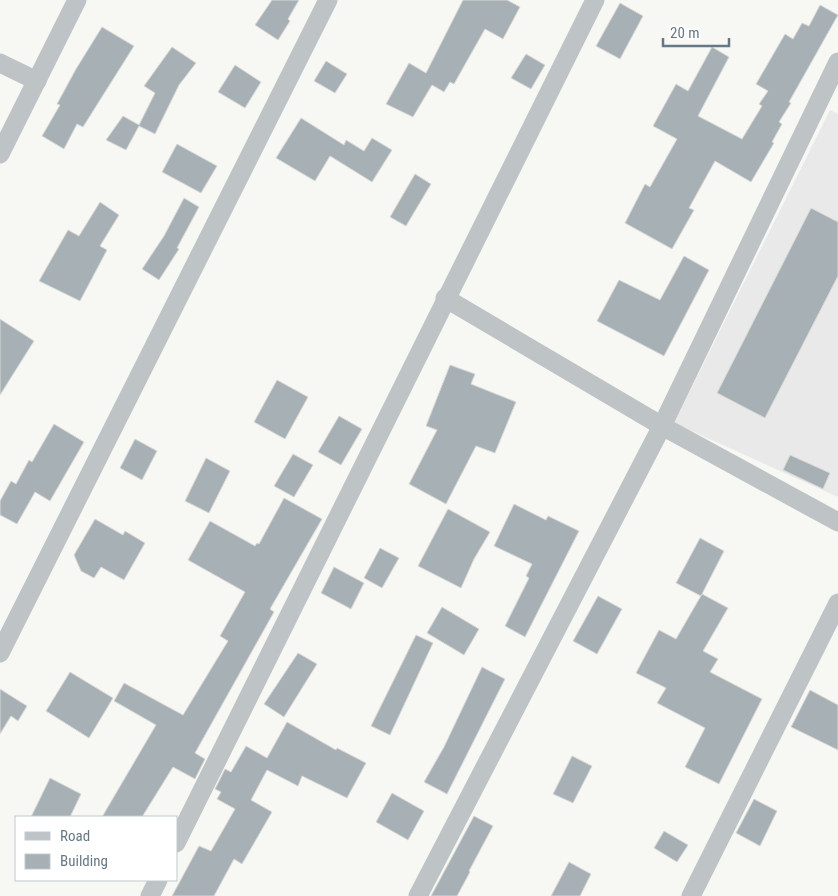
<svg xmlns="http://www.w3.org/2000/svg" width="838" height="896" viewBox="0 0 838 896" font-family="'Roboto Condensed',sans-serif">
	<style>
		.built { fill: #e8e9e8 }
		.building { fill: #a7b0b5; stroke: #d9d9d7 }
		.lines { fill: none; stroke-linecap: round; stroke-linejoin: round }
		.street { stroke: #bec3c6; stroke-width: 19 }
	</style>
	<rect width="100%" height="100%" fill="#f7f7f4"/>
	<!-- built -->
	<path class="built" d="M830 110 838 114V497L674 423Z"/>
	<!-- building -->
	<g class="building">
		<path d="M272 0H299L288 19 290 21 278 40 255 25Z"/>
		<path d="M463 0H507L520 7 503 39 485 29 454 84 450 82 444 92 432 85 413 117 386 104 409 63 426 73Z"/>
		<path d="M620 3 643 16 620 59 596 46Z"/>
		<path d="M820 5 838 15 789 102 791 103 779 122 782 124 772 142 774 143 751 182 715 161 689 208 694 210 672 249 625 223 645 184 650 187 677 139 653 126 676 84 688 91 712 47 729 57 698 116 742 139 762 106 759 104 768 91 756 84 785 34 793 39 802 23 809 26Z"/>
		<path d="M102 27 134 46 83 127 77 124 64 149 42 136 60 105 57 104 76 69Z"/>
		<path d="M172 47 196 63 179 85 155 134 139 126 126 150 106 140 123 116 139 125 155 93 144 86Z"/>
		<path d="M526 54 545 65 531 89 511 78Z"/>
		<path d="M326 61 347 74 335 93 314 81Z"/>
		<path d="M235 65 261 82 245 108 218 92Z"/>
		<path d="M301 118 344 145 346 140 364 151 372 138 392 150 372 182 330 156 315 181 276 158Z"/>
		<path d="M177 144 217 166 201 193 162 172Z"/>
		<path d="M415 174 431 184 406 226 390 217Z"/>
		<path d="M184 198 199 207 177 248 179 249 159 280 142 269 164 236Z"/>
		<path d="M100 202 119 215 100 246 107 250 80 301 39 281 68 230 79 236Z"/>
		<path d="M811 208 838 222V276L765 418 717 393Z"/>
		<path d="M684 256 709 270 664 356 597 321 619 280 660 300Z"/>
		<path d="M0 319 34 341 0 395Z"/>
		<path d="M450 365 475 374 471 384 516 402 495 453 476 446 446 504 409 484 437 430 426 426Z"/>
		<path d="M277 380 308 397 285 439 254 422Z"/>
		<path d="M339 416 362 429 341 465 318 452Z"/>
		<path d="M54 424 84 442 50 501 35 492 17 524 0 515V501L11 481 16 484 29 460 32 462Z"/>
		<path d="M135 439 157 451 142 480 120 468Z"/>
		<path d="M293 454 313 465 294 497 274 486Z"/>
		<path d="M790 455 830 473 823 489 783 470Z"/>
		<path d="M206 458 230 471 209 513 185 501Z"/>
		<path d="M284 498 322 519 270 609 274 612 195 753 205 759 195 779 173 767 142 817H102L156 725 114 701 124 683 183 715 228 641 220 636 245 592 188 560 210 521 255 546 257 543 259 544Z"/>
		<path d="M514 504 546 520 548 516 579 531 525 637 505 626 529 578 526 576 532 564 494 546Z"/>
		<path d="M448 509 490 532 474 559 461 588 418 566Z"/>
		<path d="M95 519 123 535 125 531 145 543 124 580 101 567 94 578 81 571 74 555Z"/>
		<path d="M700 538 724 551 701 596 676 583Z"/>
		<path d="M380 548 399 558 382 588 364 578Z"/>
		<path d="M334 567 364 583 351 609 321 593Z"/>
		<path d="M702 594 728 608 703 651 718 659 710 672 762 699 719 784 685 767 705 728 657 703 666 688 636 673 659 630 676 639Z"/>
		<path d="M598 596 622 609 597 654 573 641Z"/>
		<path d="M442 607 479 629 464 655 427 633Z"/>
		<path d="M416 635 433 643 390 735 371 726Z"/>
		<path d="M298 653 317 664 284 717 264 704Z"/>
		<path d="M482 667 505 679 447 794 424 782 444 747Z"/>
		<path d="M70 672 113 698 89 738 46 711Z"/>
		<path d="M0 689 27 706 18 721 11 716 0 734Z"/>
		<path d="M810 690 838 705V750L791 727Z"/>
		<path d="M287 722 336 750 337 748 366 763 347 798 302 776 298 786 267 770 251 800 272 812 242 864 234 859 214 896H172L199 846 211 851 235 809 217 799 221 792 215 789 225 769 231 772 246 746 267 758Z"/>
		<path d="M572 756 592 766 573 803 553 794Z"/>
		<path d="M50 778 81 794 70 817H31Z"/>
		<path d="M392 793 424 811 408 840 376 822Z"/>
		<path d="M754 799 777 811 760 846 736 833Z"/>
		<path d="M474 816 493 826 469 871 470 872 457 896H431Z"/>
		<path d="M664 831 688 845 677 862 654 848Z"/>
		<path d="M569 862 591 874 580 896H551Z"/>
	</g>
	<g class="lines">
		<!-- street -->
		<g class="street">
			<path d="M0 63 37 81"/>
			<path d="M0 154 77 0"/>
			<path d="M445 298 662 426 838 522"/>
			<path d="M0 653 328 0"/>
			<path d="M176 843 595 0"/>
			<path d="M150 896 158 880"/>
			<path d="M418 896 662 426 838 62"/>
			<path d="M691 896 838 603"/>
		</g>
	</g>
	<!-- legend -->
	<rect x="15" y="816" width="162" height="65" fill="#ffffff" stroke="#c2c9ce"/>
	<rect x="25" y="832" width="25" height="8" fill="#bec3c6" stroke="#c2c9ce"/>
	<text x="60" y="841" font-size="15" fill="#677884">Road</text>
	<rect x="25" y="854" width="25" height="15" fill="#a7b0b5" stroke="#c2c9ce"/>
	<text x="60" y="866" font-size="15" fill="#677884">Building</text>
	<!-- scale -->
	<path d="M663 38v8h66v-8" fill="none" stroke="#677884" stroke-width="2.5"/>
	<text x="670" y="38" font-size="15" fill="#677884" stroke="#ffffff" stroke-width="4" paint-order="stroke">20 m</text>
</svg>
